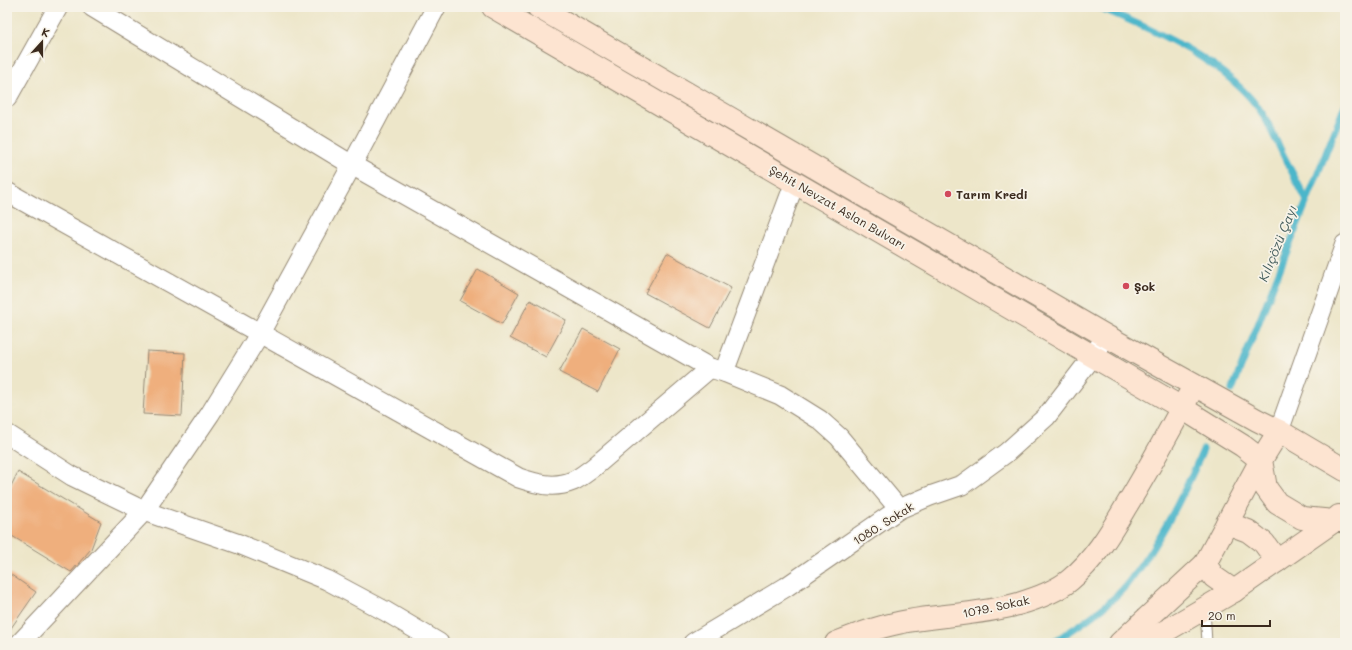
<svg xmlns="http://www.w3.org/2000/svg" width="1352" height="650" viewBox="0 0 1352 650" font-family="Mali,sans-serif">
	<style>
		.lines { fill: none; stroke-linecap: round; stroke-linejoin: round }
		.stream { stroke: #4cb6ca; stroke-width: 7 }
		.building { fill: #efaf7d }
		.lane-casing { stroke: #948874; stroke-width: 11 }
		.street-casing { stroke: #948874; stroke-width: 21 }
		.secondary-casing { stroke: #948874; stroke-width: 24 }
		.lane { stroke: #fff; stroke-width: 9 }
		.street { stroke: #fff; stroke-width: 19 }
		.secondary { stroke: #fde4d1; stroke-width: 22 }
		.poi-dot { fill: #d1495b; stroke: #f7f3e8; stroke-width: 1.5 }
		.labels { text-anchor: middle; dominant-baseline: central; stroke-width: 3.5; stroke-linejoin: round; paint-order: stroke }
		.poi-label { font-size: 12px; font-weight: bold; fill: #3b2a1e; stroke: #f7f3e8; text-anchor: start }
		.street-label { font-size: 12px; fill: #3b2a1e; stroke: #f7f3e8 }
		.water-label { font-size: 13px; font-style: italic; fill: #415b5a; stroke: #f7f3e8 }
	</style>
	<rect width="100%" height="100%" fill="#f7f3e8"/>
	<filter id="ink" filterUnits="userSpaceOnUse"><feTurbulence type="fractalNoise" baseFrequency=".025" numOctaves="2"/><feDisplacementMap in="SourceGraphic" scale="8" xChannelSelector="R" yChannelSelector="G"/><feConvolveMatrix kernelMatrix="1 2 1 2 8 2 1 2 1" color-interpolation-filters="sRGB"/></filter>
	<filter id="wash" filterUnits="userSpaceOnUse"><feTurbulence type="fractalNoise" baseFrequency=".012" numOctaves="4" result="noise"/><feDisplacementMap in="SourceGraphic" scale="16" xChannelSelector="R" yChannelSelector="G"/><feGaussianBlur stdDeviation="0.9" result="paint"/><feColorMatrix in="noise" values="0 0 0 0 0 0 0 0 0 0 0 0 0 0 0 0 0 1.4 0 .05"/><feComposite in="paint" operator="in"/></filter>
	<g filter="url(#wash)">
		<rect width="100%" height="100%" fill="#ede6c9"/>
		<g class="lines">
			<!-- stream -->
			<g class="stream">
				<path d="M1098 7C1155 30 1230 63 1264 116 1269 125 1273 135 1278 144 1287 163 1297 182 1307 201"/>
				<path d="M1232 390 1345 105"/>
				<path d="M1050 643C1060 639 1069 632 1078 626 1093 616 1111 602 1123 589 1157 548 1182 499 1203 450"/>
			</g>
		</g>
		<g id="blocks">
			<!-- building -->
			<g class="building">
				<path d="M667 253 731 288 710 328 645 293Z"/>
				<path d="M478 269 519 293 502 324 460 301Z"/>
				<path d="M530 300 566 320 546 357 510 338Z"/>
				<path d="M583 329 620 349 598 392 559 372Z"/>
				<path d="M147 351 185 353 182 416 143 414Z"/>
				<path d="M18 472 101 522 91 549 71 572 7 533V494Z"/>
				<path d="M7 572 36 592 9 631 7 630Z"/>
			</g>
		</g>
	</g>
	<g filter="url(#ink)">
		<use href="#blocks" fill-opacity="0" stroke="#948874" stroke-width="1"/>
		<g class="lines">
			<!-- lane casing -->
			<g class="lane-casing">
				<path id="lane" d="M1205 609 1207 643"/>
			</g>
			<!-- street casing -->
			<g class="street-casing">
				<g id="street">
					<path d="M92 7 352 165 710 368 724 372 780 395 820 420 839 437 899 509"/>
					<path d="M7 98 58 7"/>
					<path d="M7 192 519 478C537 484 554 489 573 481 580 478 587 472 594 467L710 368"/>
					<path d="M724 372 795 182"/>
					<path d="M1279 431 1345 244"/>
					<path d="M7 434 72 476 144 511 239 544 327 580 385 611 439 643"/>
					<path d="M20 643 144 511 210 414 260 333 352 165 436 7"/>
					<path d="M693 643 786 587 899 509 930 496 962 485 1006 453 1046 417 1093 356 1106 336"/>
				</g>
			</g>
			<!-- secondary casing -->
			<g class="secondary-casing">
				<g id="secondary">
					<path d="M493 7 1182 408 1243 446 1261 460 1205 564 1120 643"/>
					<path d="M538 7 1106 336 1257 420 1279 431 1345 470"/>
					<path d="M1279 431 1261 460 1266 488 1277 503 1302 518 1334 521 1339 516"/>
					<path d="M1227 523 1248 531 1264 543 1277 561"/>
					<path d="M1205 564 1214 577 1234 591"/>
					<path d="M836 643C858 634 884 625 908 621 944 615 983 614 1018 604 1035 599 1057 591 1070 580 1093 561 1110 534 1125 508 1148 471 1168 433 1189 395"/>
					<path d="M1145 643 1234 591 1334 521H1345"/>
				</g>
			</g>
			<!-- lane -->
			<use href="#lane" class="lane"/>
			<!-- street -->
			<use href="#street" class="street"/>
			<!-- secondary -->
			<use href="#secondary" class="secondary"/>
		</g>
	</g>
	<!-- markers -->
	<g class="poi-dot">
		<circle cx="948" cy="194" r="4"/>
		<circle cx="1126" cy="286" r="4"/>
	</g>
	<g class="labels">
		<!-- poi labels -->
		<g class="poi-label">
			<text x="956" y="194">Tarım Kredi</text>
			<text x="1134" y="286">Şok</text>
		</g>
		<!-- street labels -->
		<g class="street-label">
			<text transform="translate(838 207) rotate(30)">Şehit Nevzat Aslan Bulvarı</text>
			<text transform="translate(883 523) rotate(-32)">1080. Sokak</text>
			<text transform="translate(996 606) rotate(-12)">1079. Sokak</text>
		</g>
		<!-- water labels -->
		<g class="water-label">
			<text transform="translate(1277 243) rotate(-68)">Kılıçözü Çayı</text>
		</g>
	</g>
	<!-- margin -->
	<rect width="1352" height="650" fill="none" stroke="#f7f3e8" stroke-width="24"/>
	<!-- north arrow -->
	<g transform="translate(42 42) rotate(21)" stroke="#f7f3e8" stroke-width="3" paint-order="stroke">
	<path d="M0-3L7 15L0 10L-7 15Z" fill="#3b2a1e"/>
	<text y="-6" font-size="11" font-weight="bold" text-anchor="middle" fill="#3b2a1e">K</text>
	</g>
	<!-- scale -->
	<path d="M1202 620v6h68v-6" fill="none" stroke="#3b2a1e" stroke-width="2"/>
	<text x="1208" y="620" font-size="12" fill="#3b2a1e" stroke="#f7f3e8" stroke-width="3" paint-order="stroke">20 m</text>
</svg>
